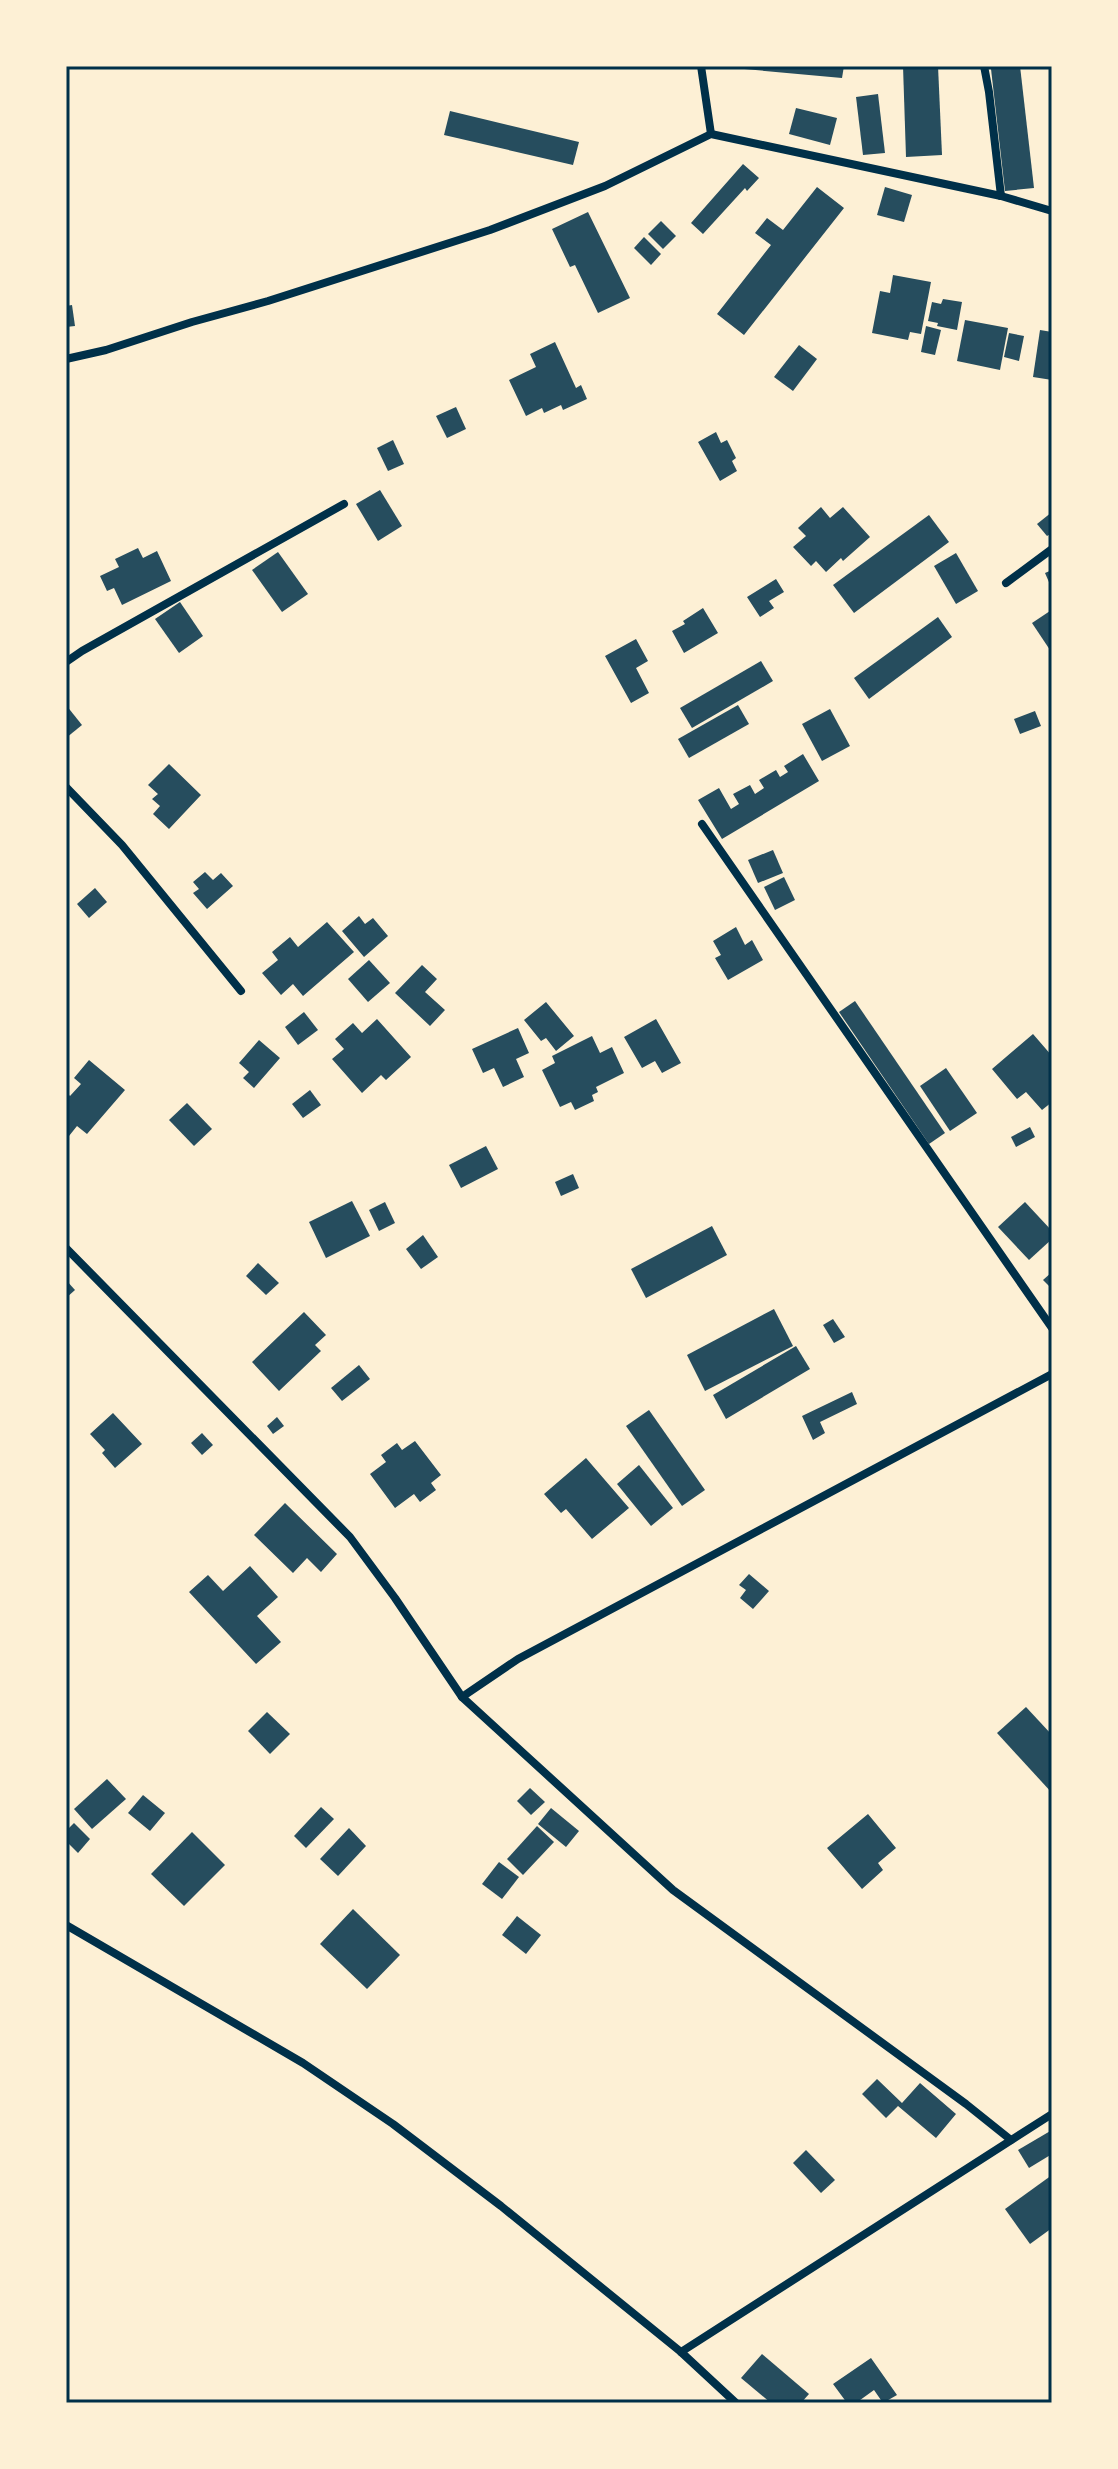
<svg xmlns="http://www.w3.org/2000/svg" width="1118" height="2469" viewBox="0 0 1118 2469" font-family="'Exo 2',sans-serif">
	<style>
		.building { fill: #264d5e }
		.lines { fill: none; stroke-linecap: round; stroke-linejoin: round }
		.minor { stroke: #003049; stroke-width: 8 }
		.neatline { fill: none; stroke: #003049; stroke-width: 3 }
	</style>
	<rect width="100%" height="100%" fill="#fdf0d5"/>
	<!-- building -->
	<g class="building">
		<path d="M733 66H844L842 78 733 68Z"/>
		<path d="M903 66H938L942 155 906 157Z"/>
		<path d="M1020 66 1034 188 1005 191 991 69Z"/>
		<path d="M878 94 885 153 863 155 856 97Z"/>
		<path d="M796 108 837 118 830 145 789 134Z"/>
		<path d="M450 111 579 142 573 165 444 135Z"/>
		<path d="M743 164 759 178 747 191 745 188 703 234 691 223Z"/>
		<path d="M817 187 844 208 744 335 717 314 771 245 755 233 767 218 783 230Z"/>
		<path d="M885 187 912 195 904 222 877 215Z"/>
		<path d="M588 212 630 298 598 313 575 265 570 267 552 229Z"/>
		<path d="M661 221 676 236 663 249 648 234Z"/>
		<path d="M644 237 661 254 651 265 634 248Z"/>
		<path d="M893 275 931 282 921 334 910 332 908 340 872 333 880 291 890 293Z"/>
		<path d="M943 299 962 302 957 330 937 326 938 323 928 321 932 302 941 304Z"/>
		<path d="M72 305 75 326 66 327V306Z"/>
		<path d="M965 320 1008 328 1000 370 957 361Z"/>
		<path d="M926 326 941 330 935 355 921 352Z"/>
		<path d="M1040 330 1052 332V380L1033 377Z"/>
		<path d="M1009 333 1024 336 1019 361 1004 357Z"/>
		<path d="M555 342 576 388 581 385 587 399 563 410 561 405 544 413 542 408 526 416 509 380 536 367 530 354Z"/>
		<path d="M799 345 817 359 793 391 774 377Z"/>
		<path d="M456 407 466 429 447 438 436 416Z"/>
		<path d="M716 432 721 443 727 440 736 458 732 461 737 471 720 481 698 442Z"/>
		<path d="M393 440 404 464 388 471 377 448Z"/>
		<path d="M380 490 402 526 378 541 356 504Z"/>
		<path d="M821 507 830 518 843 507 870 537 843 561 841 558 826 572 816 561 811 566 793 547 806 536 798 528Z"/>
		<path d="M1052 512V533L1047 536 1037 524Z"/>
		<path d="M929 515 949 542 854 613 833 585Z"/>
		<path d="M138 548 143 558 157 551 171 581 122 605 114 588 107 591 100 576 119 567 115 559Z"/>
		<path d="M278 552 308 594 282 612 252 570Z"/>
		<path d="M956 553 978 591 956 604 934 566Z"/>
		<path d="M1052 570V589L1045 573Z"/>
		<path d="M776 579 784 592 769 601 774 608 760 617 747 597Z"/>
		<path d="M180 602 203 636 179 653 155 619Z"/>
		<path d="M703 608 718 633 684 653 672 631 685 624 683 621Z"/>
		<path d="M1050 611 1052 613V653L1032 623Z"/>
		<path d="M938 617 952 637 869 699 854 678Z"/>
		<path d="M636 639 648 661 636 668 649 693 631 703 605 656Z"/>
		<path d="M761 661 773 681 692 728 680 708Z"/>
		<path d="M66 705 82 725 66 738Z"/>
		<path d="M738 705 749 724 689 758 678 739Z"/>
		<path d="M830 709 850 746 822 761 802 724Z"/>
		<path d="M1035 711 1041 726 1020 734 1014 719Z"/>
		<path d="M803 754 819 781 722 839 698 800 719 788 731 809 739 804 733 794 750 785 755 794 764 788 759 780 776 770 780 777 788 772 784 766Z"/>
		<path d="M169 764 201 795 169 829 153 814 160 806 152 799 158 794 148 785Z"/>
		<path d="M773 850 783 873 758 883 748 860Z"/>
		<path d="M205 872 213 880 221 873 233 886 207 909 193 893 199 889 193 882Z"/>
		<path d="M784 877 795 900 775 910 764 887Z"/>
		<path d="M95 888 107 902 89 918 77 904Z"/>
		<path d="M359 916 365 924 373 918 388 936 364 957 342 931Z"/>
		<path d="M327 922 354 952 303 996 293 984 281 995 262 973 278 960 272 952 290 937 298 947Z"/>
		<path d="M736 927 745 945 752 940 763 960 728 980 715 958 721 955 713 941Z"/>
		<path d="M369 960 390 983 368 1002 348 979Z"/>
		<path d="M422 965 437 979 425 992 445 1010 430 1026 395 993Z"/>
		<path d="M855 1001 945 1133 929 1144 839 1012Z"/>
		<path d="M546 1002 574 1036 556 1051 546 1038 541 1041 524 1020Z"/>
		<path d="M304 1012 318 1030 298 1045 285 1027Z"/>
		<path d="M377 1019 411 1057 386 1080 381 1075 362 1093 332 1059 344 1049 335 1039 353 1023 362 1033Z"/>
		<path d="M656 1019 681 1063 662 1073 655 1061 642 1068 624 1037Z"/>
		<path d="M518 1028 529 1053 516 1059 524 1077 503 1087 494 1068 483 1073 472 1049Z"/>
		<path d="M1033 1034 1052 1056V1102L1042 1110 1026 1092 1017 1099 992 1069Z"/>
		<path d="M592 1036 600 1053 612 1047 624 1073 596 1087 598 1092 592 1095 594 1101 575 1110 571 1102 560 1107 542 1070 555 1063 552 1056Z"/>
		<path d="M259 1040 280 1058 254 1088 243 1078 249 1072 239 1063Z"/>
		<path d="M89 1060 125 1090 87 1134 77 1126 69 1136 66 1134V1092L70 1096 81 1084 74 1078Z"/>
		<path d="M946 1068 977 1113 950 1131 920 1086Z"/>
		<path d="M310 1090 321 1105 303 1118 292 1104Z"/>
		<path d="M187 1103 212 1129 194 1146 169 1120Z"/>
		<path d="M1030 1127 1035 1137 1016 1147 1011 1137Z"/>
		<path d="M486 1146 498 1169 461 1188 449 1165Z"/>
		<path d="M573 1174 579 1188 561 1196 555 1182Z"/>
		<path d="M352 1201 370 1236 326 1258 309 1222Z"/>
		<path d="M385 1202 395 1223 379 1231 369 1210Z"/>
		<path d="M1025 1202 1052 1231V1239L1029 1260 998 1227Z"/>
		<path d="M712 1226 727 1255 646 1298 631 1269Z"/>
		<path d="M423 1235 438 1257 421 1269 406 1249Z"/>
		<path d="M258 1263 279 1283 266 1295 246 1276Z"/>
		<path d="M1052 1272V1289L1043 1280Z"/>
		<path d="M66 1280 75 1290 66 1298Z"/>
		<path d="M774 1309 793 1346 705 1391 687 1355Z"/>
		<path d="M304 1312 326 1335 315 1345 321 1351 279 1391 252 1362Z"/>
		<path d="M833 1319 845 1337 834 1343 823 1325Z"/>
		<path d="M796 1346 810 1369 726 1419 713 1395Z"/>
		<path d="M359 1365 370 1379 342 1401 331 1388Z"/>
		<path d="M852 1392 857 1404 820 1422 825 1433 813 1440 802 1416Z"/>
		<path d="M649 1410 705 1490 682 1506 626 1426Z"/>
		<path d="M113 1413 142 1444 115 1468 102 1453 105 1450 90 1434Z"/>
		<path d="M277 1417 284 1426 273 1434 267 1426Z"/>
		<path d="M202 1433 213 1445 202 1455 191 1443Z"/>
		<path d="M415 1441 441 1475 431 1483 436 1490 420 1502 414 1494 395 1508 370 1474 386 1462 381 1455 397 1443 402 1450Z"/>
		<path d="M586 1458 629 1508 592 1539 566 1509 561 1513 544 1494Z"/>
		<path d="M639 1465 673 1508 651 1526 617 1484Z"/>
		<path d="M285 1503 337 1554 321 1572 307 1558 293 1573 254 1535Z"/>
		<path d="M250 1566 278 1597 257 1616 281 1642 256 1664 189 1592 208 1575 223 1591Z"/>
		<path d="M749 1574 769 1591 753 1609 740 1598 746 1590 739 1585Z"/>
		<path d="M1026 1707 1052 1735V1793L997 1733Z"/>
		<path d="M267 1712 290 1734 270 1754 248 1731Z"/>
		<path d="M107 1779 126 1799 92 1829 74 1809Z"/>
		<path d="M530 1788 545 1802 531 1815 517 1801Z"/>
		<path d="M143 1795 165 1813 150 1831 128 1813Z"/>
		<path d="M321 1807 334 1819 306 1848 294 1836Z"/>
		<path d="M551 1808 579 1831 566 1847 538 1824Z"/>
		<path d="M868 1814 896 1848 878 1863 883 1870 862 1889 827 1848Z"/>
		<path d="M74 1823 90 1839 78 1853 66 1841V1831Z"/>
		<path d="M537 1826 554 1842 523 1875 507 1859Z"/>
		<path d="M349 1828 366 1846 338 1876 320 1859Z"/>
		<path d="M192 1832 225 1865 184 1906 151 1874Z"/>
		<path d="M499 1862 519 1877 502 1899 482 1884Z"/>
		<path d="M353 1909 400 1955 367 1989 320 1944Z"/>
		<path d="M517 1916 541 1935 526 1954 502 1935Z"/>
		<path d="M877 2079 902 2103 920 2083 956 2114 936 2138 898 2106 886 2118 862 2094Z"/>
		<path d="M1052 2130V2154L1029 2168 1018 2150Z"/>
		<path d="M806 2150 835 2180 821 2193 793 2163Z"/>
		<path d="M1052 2175V2228L1030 2244 1005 2209Z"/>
		<path d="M762 2354 809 2394 801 2403H771L741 2378Z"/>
		<path d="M871 2358 897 2395 883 2403 874 2390 856 2403H847L833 2384Z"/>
	</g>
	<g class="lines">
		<!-- minor -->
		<g class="minor">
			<path d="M701 66 711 134"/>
			<path d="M984 66 989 92 1001 196"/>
			<path d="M66 359 106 350 192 322 268 301 490 230 605 186 711 134 1001 196 1052 211"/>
			<path d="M1006 583 1052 549"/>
			<path d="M66 662 82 651 344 504"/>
			<path d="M66 787 122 845 241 991"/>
			<path d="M702 824 1052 1328"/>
			<path d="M66 1248 350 1537 395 1598 462 1697 518 1659 1052 1374"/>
			<path d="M462 1697 673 1890 966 2104 1011 2140"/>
			<path d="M66 1925 303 2063 393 2124 501 2206 681 2352 736 2403"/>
			<path d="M681 2352 1052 2114"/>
		</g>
	</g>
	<!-- border -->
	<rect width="1118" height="2469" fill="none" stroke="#fdf0d5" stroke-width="136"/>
	<rect x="68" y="68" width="982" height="2333" class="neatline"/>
</svg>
